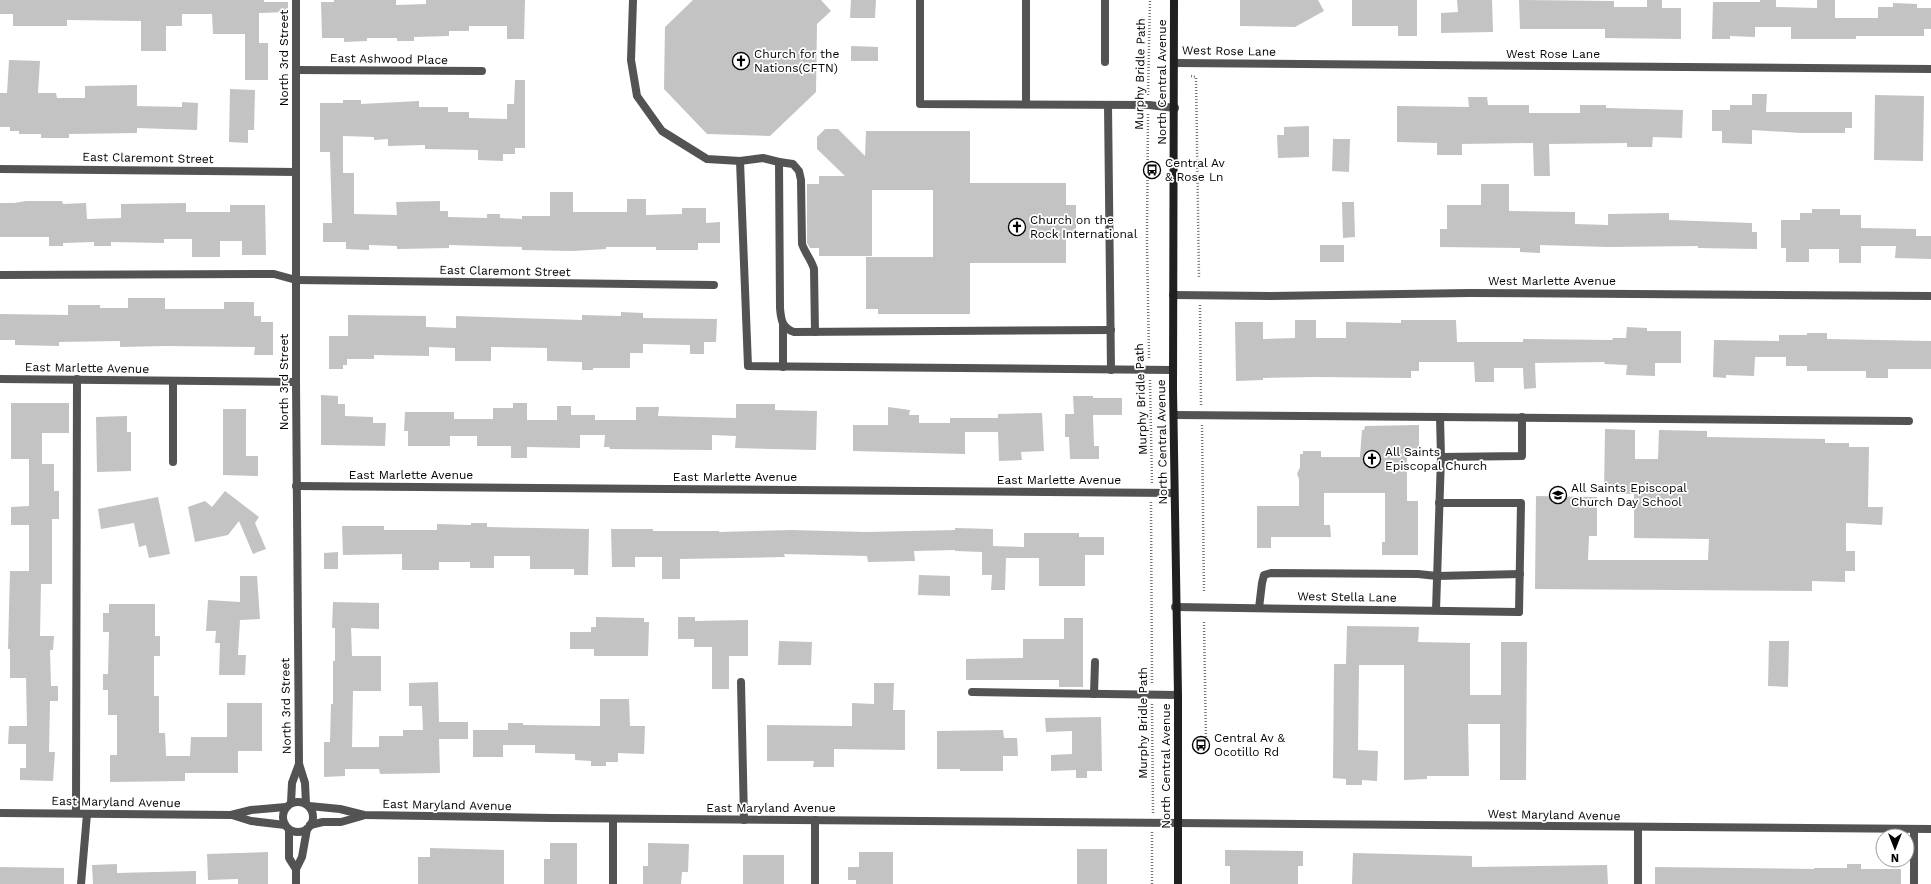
<svg xmlns="http://www.w3.org/2000/svg" width="1931" height="884" viewBox="0 0 1931 884" font-family="'Work Sans',sans-serif">
	<style>
		.building { fill: #c3c3c3 }
		.lines { fill: none; stroke-linecap: round; stroke-linejoin: round }
		.path { stroke: #757575; stroke-width: 2.5; stroke-dasharray: 1 2; stroke-linecap: butt }
		.service { stroke: #535353; stroke-width: 8 }
		.minor { stroke: #535353; stroke-width: 8 }
		.tertiary { stroke: #535353; stroke-width: 8 }
		.secondary { stroke: #202020; stroke-width: 8 }
		.labels { text-anchor: middle; dominant-baseline: central; stroke-width: 3.5; stroke-linejoin: round; paint-order: stroke }
		.street-label { font-size: 12px; fill: #000; stroke: #fff }
		.poi-label { font-size: 12px; fill: #000; stroke: #fff; text-anchor: start }
	</style>
	<rect width="100%" height="100%" fill="#fff"/>
	<!-- building -->
	<g class="building">
		<path d="M0 0H264V2H288V12L259 13V43H268V80H245V34H213L212 14H182V26H166V51H141V21L67 20V26H13V14H0Z"/>
		<path d="M334 0H396V5L426 4V0H525L524 39H507V26H469V31H449V36L414 37V41H397V38H367V41L344 42V38H322L321 2H334Z"/>
		<path d="M693 0H821L831 11 817 24 816 92 770 136 707 134 664 89 665 27Z"/>
		<path d="M851 0H876L875 18H850Z"/>
		<path d="M1240 0H1318L1324 11 1295 27 1240 26Z"/>
		<path d="M1352 0H1417V36H1398V26H1352Z"/>
		<path d="M1457 0H1492L1493 32 1441 33V13L1458 12Z"/>
		<path d="M1519 0 1614 1V7H1647V0H1662V8H1681V39L1605 38V29H1520Z"/>
		<path d="M1760 0H1776V7L1817 8V0H1835V18H1878V7H1893V3L1917 4V8H1931V29H1924V36H1856V39H1791V27H1755V37L1730 36V39H1712L1713 2H1760Z"/>
		<path d="M851 46 878 47V61H851Z"/>
		<path d="M9 60 40 61 38 93H56L57 98H85V86L137 85V106L182 107V102L198 103 197 130 137 128V133L69 134V138H41V134H19V131H10V127H0V93H7Z"/>
		<path d="M515 80H525V148H515V154H503V161L478 160V150L425 149V145L388 146V139L374 140V137L343 136V173H354V214L397 215 396 202 440 201V211H448V217L487 218V214H500V218L522 219V216H550V192H573V212H627V199H646V215L682 214V208H706V223L720 222V243H698V250H656V247H606V249L573 251 522 250V247L449 245V248L397 249V246L369 245V250L346 249V242H323V223H332L330 152H320V103H343V100H361V104L419 101V107H448V112H469V118L507 119V104H514Z"/>
		<path d="M230 89 255 90 254 130H248V143L229 142Z"/>
		<path d="M1752 94H1767L1766 112H1852V128H1845V133H1801L1752 130V144L1722 143V131H1712V110H1730V105H1752Z"/>
		<path d="M1875 95 1924 96 1923 161 1874 160Z"/>
		<path d="M1468 97H1487L1488 105H1529V113H1580V105H1606V108L1683 110 1682 138 1653 137 1652 147H1627V143L1549 144 1550 176H1534L1533 143 1462 144V155H1437V143L1397 142V106L1469 107Z"/>
		<path d="M1309 126V157L1278 158 1277 135H1284V127Z"/>
		<path d="M825 129H838L865 156 866 131H970V183H1066V205H1076V239H1066V263H970V314H878V309H866V257H933V190H872V256H819V248H810L807 243V184H819V176H845L817 149V137Z"/>
		<path d="M1333 139H1350L1349 172 1332 171Z"/>
		<path d="M1481 184H1509V211L1575 212V224L1608 225V214L1669 213V220L1752 223V232H1757V249L1698 248V246L1608 247 1540 245V253L1520 252V248L1440 247V229H1447V205H1481Z"/>
		<path d="M26 201H62L63 204 86 203 87 219 121 218V204L186 203V212H230V205H265L266 255H242V241H220V257H192V239H164V243L111 242V246H94V242L63 243V246H49V237H0V203H14Z"/>
		<path d="M1342 202H1354L1355 237 1343 238Z"/>
		<path d="M1812 209H1840V215H1861V228L1916 229V236H1931V259L1895 258 1896 246H1861V263H1839V249H1809V262H1786V248H1781V220H1800V213H1812Z"/>
		<rect x="1320" y="245" width="24" height="17"/>
		<path d="M128 298H165V309H224V302H254V316H261V322H273V355H254L255 347 165 346 120 347V341L59 342V346L15 345V340H0V314L68 315V305H100V308H128Z"/>
		<path d="M621 312 643 313V318L717 319 716 342H704V354H690V345L643 344V353H630V368H593V370H582V362L547 361V348L491 347V361H455V348L429 347V356L374 355V359H347V365H343V369H329V336H348V315L426 316V327L456 328V316L582 320V315L621 316Z"/>
		<path d="M1295 320H1316V338H1346V322L1401 323V320H1456L1457 342H1523V339L1612 340 1613 338H1626L1627 327 1647 328V331H1681V363H1655V376L1626 375 1627 365 1604 364 1605 362 1535 363 1536 388 1524 389 1523 368H1494V382H1475L1474 362H1419V371H1411V378L1317 377 1263 378V380L1236 381 1235 322H1263V339L1295 338Z"/>
		<path d="M1807 333H1827V339L1931 341V369H1888V378H1866V371H1807V366H1786V357H1755L1754 376 1726 375V378L1713 377 1714 340 1779 341V335H1807Z"/>
		<path d="M321 395 338 396V404H345V416L373 417V423H386L385 446 321 445Z"/>
		<path d="M1073 396H1093V398H1122V415H1093L1094 446H1099V459H1070L1069 437H1065V414H1074Z"/>
		<path d="M11 403H69V433H42V464H54V491H59V519H52V584H41L40 636H54L53 650H50L51 686H58V701H50L49 752H55L53 781 20 780V768H26V744H8L9 726H27L26 678H10V649H8L10 571H29V525H11V507L29 506V459H11Z"/>
		<path d="M513 403H527V420H557V406H571V415H595V420H636V407H659L658 416 736 418V404H775V410L817 411 816 450 735 448 736 436 712 435V450L610 449 609 447H604L605 435H580V448L527 447V458H511V446H477V436H450V446H408V431H404L405 412H454V419H493V408H513Z"/>
		<path d="M888 407 910 410 909 415H919V423H950V418H998V414L1042 413 1044 451 1021 452 1022 460 999 461 998 432H965V454L853 451V425H888Z"/>
		<path d="M223 409H246V456H258V476L223 475Z"/>
		<path d="M127 416V432H131V471L97 472 96 417Z"/>
		<path d="M1419 425V449H1407V501H1418V555H1382V542H1385V493H1324V525H1330L1331 537H1271V548H1257V506H1299V479L1297 474 1300 467V454H1303V451H1321V457H1360L1362 430H1364L1365 426Z"/>
		<path d="M1605 429 1635 430V459H1658L1659 430 1707 431V437L1825 439V443H1849V447H1869L1868 507H1883L1882 525 1846 523V551H1855V571H1845V582L1812 581V591L1535 589 1536 496 1597 497V536H1589L1588 560H1708L1709 539 1634 538V494L1604 493Z"/>
		<path d="M225 491 259 517 255 523 266 549 253 554 239 521 228 535 195 542 188 507 205 501 212 507Z"/>
		<path d="M158 497 170 554 149 558 146 545 139 547 134 523 101 529 98 509Z"/>
		<path d="M471 523H487V527L589 529 588 575H574V569H530V556H494V568H470V562H439V570H402V554L343 555 342 526H384V530H437V524L471 525Z"/>
		<path d="M955 528 993 529V546L1024 547V533H1079V537H1104V555H1085V586H1039V558H1006L1005 590H991L992 575H982V552L955 551V550L914 551 915 561 868 562 867 556 784 554 785 557 680 559V579H662V557H635V567H612L611 529H653V531H719V532L792 530 866 532 955 530Z"/>
		<path d="M338 552V569H324V553Z"/>
		<path d="M919 575 950 576V596L918 595Z"/>
		<path d="M240 576H257L260 619 240 620 238 655H246L245 675H219L220 643H215L216 631H206L208 600 240 602Z"/>
		<path d="M333 602 379 603V629L351 628 352 656H381V691H353L352 747H379V736H403V730H423L422 706H409V683L438 682 439 722H468V739H439L440 773 380 774 379 769H345V776L324 777V742H330L331 704H333V661H335V628H332Z"/>
		<path d="M109 604H155V636H160V656H154V696H159V733H165L166 756H190L191 737H227V703H262V751H238V773H185V781L110 782V755H117V715H108V690H103V674H108L109 632H103V613H109Z"/>
		<path d="M596 617 644 618V622H649L648 656H594V649H570V632H591V627H596Z"/>
		<path d="M678 617H695V621L748 620V656H729V689H712V647H694V639H678Z"/>
		<path d="M1064 618H1083V687H1059V680H966V659L1023 658V639H1064Z"/>
		<path d="M1347 626 1419 627 1418 642 1470 643V695H1501V642H1527L1526 780H1500V724H1468L1469 776H1427V779L1404 780V665H1359L1358 750 1378 751 1377 781 1362 780V785H1346V779L1333 778 1334 664H1346Z"/>
		<path d="M779 641 812 642 811 665H778Z"/>
		<path d="M1769 641H1789L1788 687 1768 686Z"/>
		<path d="M874 683H894L893 710H905V750L834 749V767H813L814 761H767V725L852 726V703L874 704Z"/>
		<path d="M600 699H629L630 726H645L644 754 618 753V762H606V766H591V761L575 760V754L535 753V745H503V757H473V730H508V723H523V725L600 726Z"/>
		<path d="M1101 717 1102 771H1087V778H1076V770L1051 771V755L1072 754V731L1046 732 1045 718Z"/>
		<path d="M1003 730 1004 738H1017L1018 756H1003V771H960V769H937V731Z"/>
		<path d="M550 843H577V884H544V859H550Z"/>
		<path d="M648 843 689 844 688 872H682L681 884H643V866H648Z"/>
		<path d="M430 848 504 850V884H418V857H430Z"/>
		<rect x="1077" y="849" width="30" height="35"/>
		<path d="M1225 850 1303 851V866H1298V884H1230V866H1225Z"/>
		<path d="M268 852V884H238V879L208 880 207 854Z"/>
		<path d="M859 852H893V884H856V880H848V867H859Z"/>
		<path d="M1353 853 1472 856V867L1607 865 1608 884H1352Z"/>
		<rect x="743" y="855" width="41" height="29"/>
		<path d="M117 864V873L196 871V884H93L92 865Z"/>
		<path d="M1847 864H1861V869H1901V884H1655V867L1814 869V868H1847Z"/>
		<path d="M0 867 64 868V884H0Z"/>
	</g>
	<g class="lines">
		<!-- path -->
		<g class="path">
			<path d="M1191 76 1196 77 1199 278"/>
			<path d="M1148 95 1150 0"/>
			<path d="M1148 114 1147 241 1149 359"/>
			<path d="M1200 305 1201 406"/>
			<path d="M1150 380 1152 483"/>
			<path d="M1202 425 1204 592"/>
			<path d="M1151 502 1152 685"/>
			<path d="M1152 704 1153 813"/>
			<path d="M1198 741H1206L1204 622"/>
			<path d="M1152 884V832"/>
		</g>
		<!-- service -->
		<g class="service">
			<path d="M633 0 631 60 637 96 662 131 707 159 740 161 763 158 779 162 780 308C781 320 782 328 794 332L1111 330"/>
			<path d="M920 0V104L1149 105 1175 108"/>
			<path d="M1026 0V104"/>
			<path d="M1105 62V0"/>
			<path d="M1108 105 1111 370"/>
			<path d="M740 161 748 366 1173 370"/>
			<path d="M779 162 793 164 799 171 801 180 802 244C805 253 811 259 814 269L815 332"/>
			<path d="M0 275 274 274 296 280"/>
			<path d="M783 325V367"/>
			<path d="M1174 415 1440 417 1441 457 1436 610"/>
			<path d="M1440 417 1909 421"/>
			<path d="M1441 457 1522 456V417"/>
			<path d="M1439 503H1521L1519 612"/>
			<path d="M1259 608 1262 583 1264 575 1271 573 1418 574 1437 576 1520 574"/>
			<path d="M741 682 744 820"/>
			<path d="M972 692 1178 695"/>
			<path d="M1094 694 1095 662"/>
			<path d="M76 813 77 379"/>
			<path d="M1638 828V884"/>
			<path d="M81 884 87 814"/>
		</g>
		<!-- minor -->
		<g class="minor">
			<path d="M296 0V382L299 764 305 783 306 804"/>
			<path d="M1175 63 1931 69"/>
			<path d="M296 70 482 71"/>
			<path d="M0 169 296 172"/>
			<path d="M296 280 714 285"/>
			<path d="M1173 295 1271 296 1469 293 1931 296"/>
			<path d="M0 379 296 382"/>
			<path d="M173 381V462"/>
			<path d="M296 486 1174 493"/>
			<path d="M1175 607 1519 612"/>
			<path d="M291 803 292 783 299 764"/>
			<path d="M613 819V884"/>
			<path d="M815 820V884"/>
			<path d="M1914 829V884"/>
			<path d="M289 830V858L296 869"/>
			<path d="M296 884V869L302 857 307 829"/>
		</g>
		<!-- tertiary -->
		<g class="tertiary">
			<circle cx="298" cy="817" r="15"/>
			<path d="M309 806 340 809 364 815 552 818 1931 829"/>
			<path d="M0 813 231 815 251 810 286 807"/>
			<path d="M232 815 251 821 285 825"/>
			<path d="M310 825 323 822H341L362 816"/>
		</g>
		<!-- secondary -->
		<path class="secondary" d="M1174 0 1173 389 1178 695V884"/>
	</g>
	<!-- icons -->
	<defs>
		<g id="church-ring" transform="scale(0.9)"><circle r="9.5" fill="#fff" stroke="#000" stroke-width="1.5"/><path d="M-1.2-6h2.4v3.5h3.3v2.4h-3.3V6h-2.4V-.1h-3.3v-2.4h3.3Z" fill="#000"/></g>
		<g id="bus-ring" transform="scale(0.9)"><circle r="9.5" fill="#fff" stroke="#000" stroke-width="1.5"/><path d="M-5-6H5V4H4V6H2V4H-2V6H-4V4H-5ZM-3.5-4V0h7V-4ZM-3.5 1.2v1.5H-2V1.2ZM2 1.2v1.5H3.5V1.2Z" fill="#000"/></g>
		<g id="school-ring" transform="scale(0.9)"><circle r="9.5" fill="#fff" stroke="#000" stroke-width="1.5"/><path d="M0-5L7-2L0 1L-7-2ZM-4 1L0 2.5L4 1V4Q0 6-4 4Z" fill="#000"/></g>
	</defs>
	<g fill-rule="evenodd">
		<use href="#church-ring" x="741" y="61"/>
		<use href="#bus-ring" x="1152" y="170"/>
		<use href="#church-ring" x="1017" y="227"/>
		<use href="#church-ring" x="1372" y="459"/>
		<use href="#school-ring" x="1558" y="495"/>
		<use href="#bus-ring" x="1201" y="745"/>
	</g>
	<g class="labels">
		<!-- street labels -->
		<g class="street-label">
			<text transform="translate(1229 51) rotate(1)">West Rose Lane</text>
			<text x="1553" y="54">West Rose Lane</text>
			<text transform="translate(284 58) rotate(-90)">North 3rd Street</text>
			<text transform="translate(389 59) rotate(1)">East Ashwood Place</text>
			<text transform="translate(1140 74) rotate(-89)">Murphy Bridle Path</text>
			<text transform="translate(1162 82) rotate(-90)">North Central Avenue</text>
			<text transform="translate(148 158) rotate(1)">East Claremont Street</text>
			<text transform="translate(505 271) rotate(1)">East Claremont Street</text>
			<text x="1552" y="281">West Marlette Avenue</text>
			<text transform="translate(87 368) rotate(1)">East Marlette Avenue</text>
			<text transform="translate(284 382) rotate(-90)">North 3rd Street</text>
			<text transform="translate(1141 399) rotate(-92)">Murphy Bridle Path</text>
			<text transform="translate(1162 442) rotate(-91)">North Central Avenue</text>
			<text x="411" y="475">East Marlette Avenue</text>
			<text x="735" y="477">East Marlette Avenue</text>
			<text x="1059" y="480">East Marlette Avenue</text>
			<text transform="translate(1347 597) rotate(1)">West Stella Lane</text>
			<text transform="translate(286 706) rotate(-91)">North 3rd Street</text>
			<text transform="translate(1143 723) rotate(-90)">Murphy Bridle Path</text>
			<text transform="translate(1166 766) rotate(-90)">North Central Avenue</text>
			<text transform="translate(116 802) rotate(1)">East Maryland Avenue</text>
			<text transform="translate(447 805) rotate(1)">East Maryland Avenue</text>
			<text x="771" y="808">East Maryland Avenue</text>
			<text transform="translate(1554 815) rotate(1)">West Maryland Avenue</text>
		</g>
		<!-- poi labels -->
		<g class="poi-label">
			<text x="754" y="54">Church for the<tspan x="754" dy="14">Nations(CFTN)</tspan></text>
			<text x="1165" y="163">Central Av<tspan x="1165" dy="14">&amp; Rose Ln</tspan></text>
			<text x="1030" y="220">Church on the<tspan x="1030" dy="14">Rock International</tspan></text>
			<text x="1385" y="452">All Saints<tspan x="1385" dy="14">Episcopal Church</tspan></text>
			<text x="1571" y="488">All Saints Episcopal<tspan x="1571" dy="14">Church Day School</tspan></text>
			<text x="1214" y="738">Central Av &amp;<tspan x="1214" dy="14">Ocotillo Rd</tspan></text>
		</g>
	</g>
	<!-- north arrow -->
	<g transform="translate(1895 848) rotate(180)"><circle r="19" fill="#ffffff" stroke="#999999"/>
	<path d="M0-3L7 15L0 10L-7 15Z" fill="#000000"/>
	<text y="-6" font-size="11" font-weight="bold" text-anchor="middle" fill="#000000">N</text>
	</g>
</svg>
